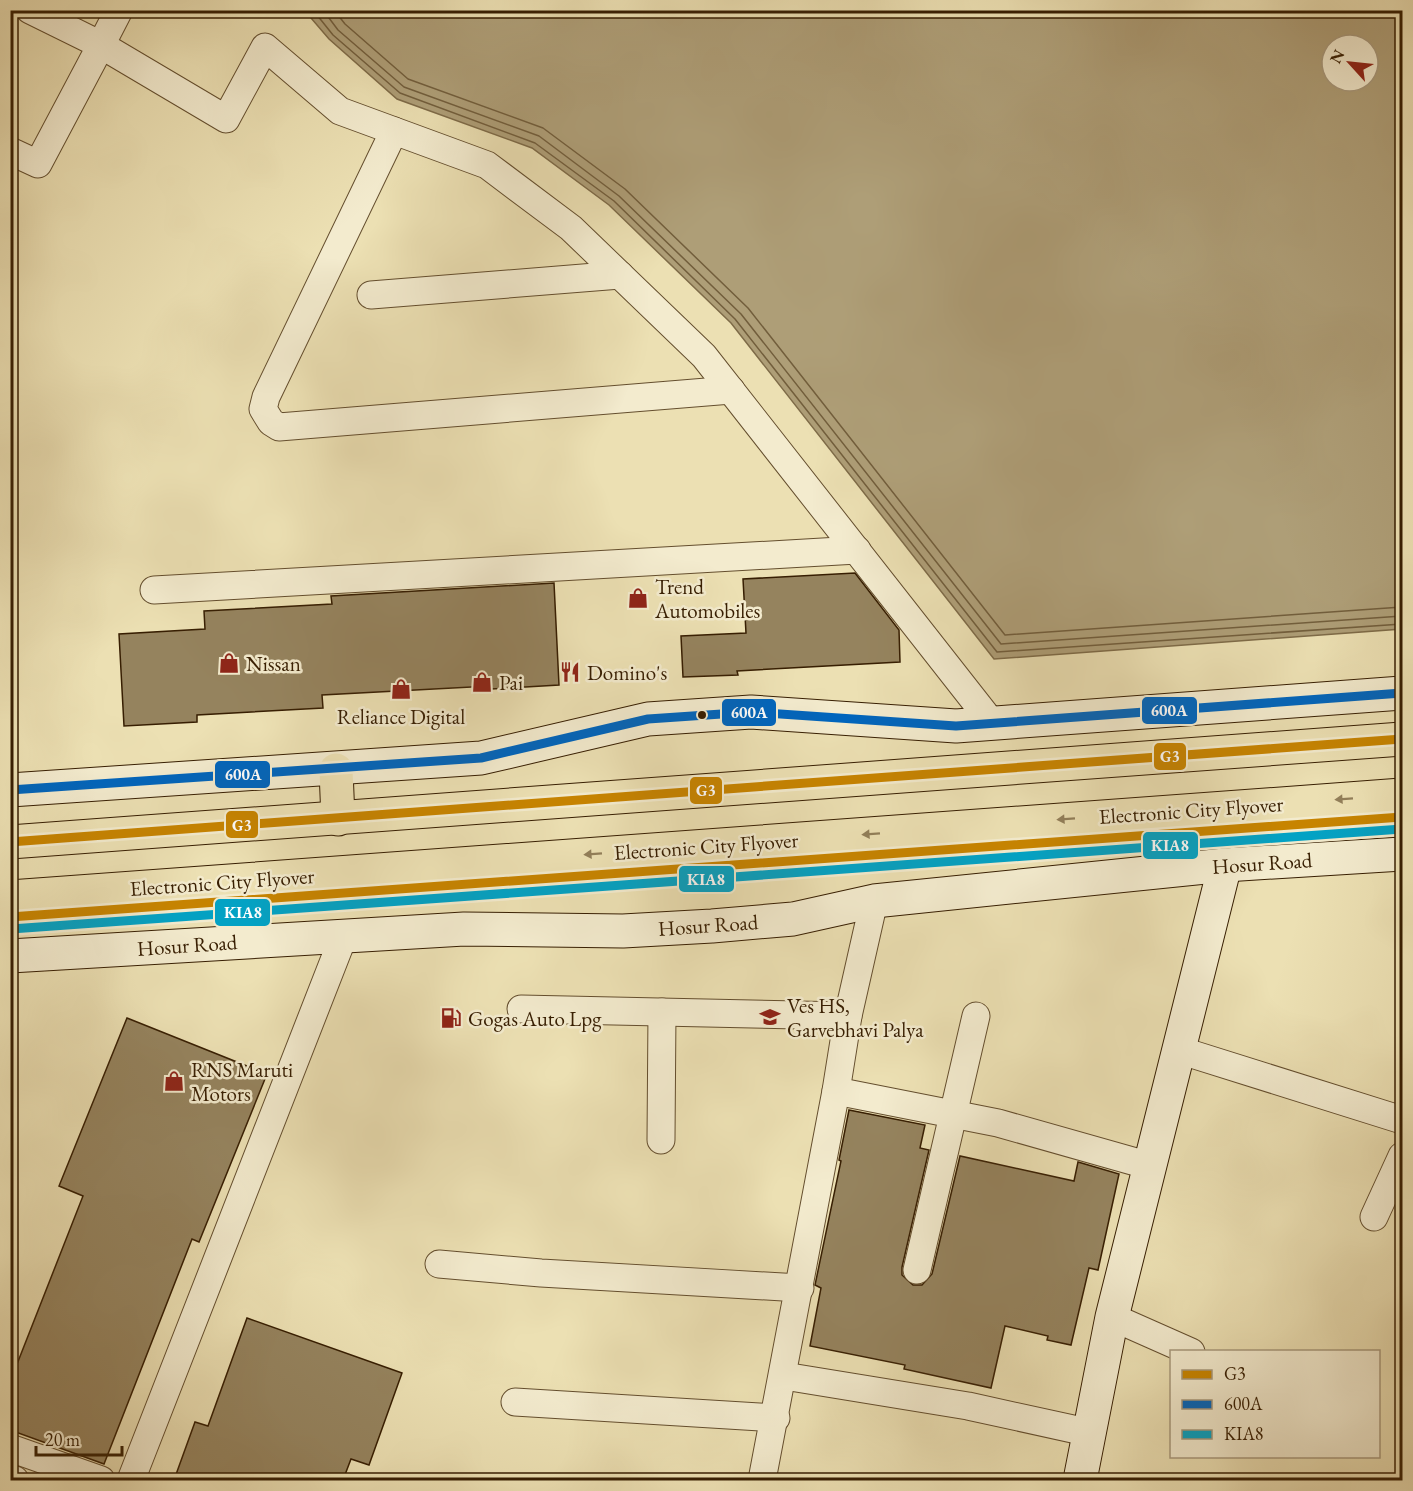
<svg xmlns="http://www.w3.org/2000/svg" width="1413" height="1491" viewBox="0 0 1413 1491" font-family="'EB Garamond',serif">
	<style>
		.water { fill: #ae9e77; stroke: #7e6b48; stroke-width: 1.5; fill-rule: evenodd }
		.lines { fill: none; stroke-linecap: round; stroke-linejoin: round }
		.shore { stroke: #725e3c; stroke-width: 1.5 }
		.building { fill: #95835e; stroke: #371e02; stroke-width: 1.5 }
		.street-casing { stroke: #644e2e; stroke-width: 29 }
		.secondary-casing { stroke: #371e02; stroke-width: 35 }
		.highway-casing { stroke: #371e02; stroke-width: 35 }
		.street { stroke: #f3ebce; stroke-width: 27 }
		.secondary { stroke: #f3ebce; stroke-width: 33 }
		.highway { stroke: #ece0b3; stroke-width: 33 }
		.bus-1-casing { stroke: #f3ebce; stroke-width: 14 }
		.bus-2-casing { stroke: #f3ebce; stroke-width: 14 }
		.bus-3-casing { stroke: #f3ebce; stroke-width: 14 }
		.bus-1 { stroke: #c78400; stroke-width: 9 }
		.bus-2 { stroke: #0065bd; stroke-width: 9 }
		.bus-3 { stroke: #03a2c4; stroke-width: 9 }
		.oneway { fill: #927f5a }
		.bus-dot { fill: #371e02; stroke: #f3ebce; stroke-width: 2 }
		.labels { text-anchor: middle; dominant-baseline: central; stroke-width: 5; stroke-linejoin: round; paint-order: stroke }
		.poi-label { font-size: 21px; fill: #371e02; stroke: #f3ebce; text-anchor: start }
		.street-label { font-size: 21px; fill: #371e02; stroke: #f3ebce }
		.line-badge { stroke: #f3ebce; stroke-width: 2 }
		.badge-label { font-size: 16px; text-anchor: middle; font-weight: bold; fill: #fff }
	</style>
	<rect width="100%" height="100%" fill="#ece0b3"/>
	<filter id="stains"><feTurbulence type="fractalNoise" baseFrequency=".00333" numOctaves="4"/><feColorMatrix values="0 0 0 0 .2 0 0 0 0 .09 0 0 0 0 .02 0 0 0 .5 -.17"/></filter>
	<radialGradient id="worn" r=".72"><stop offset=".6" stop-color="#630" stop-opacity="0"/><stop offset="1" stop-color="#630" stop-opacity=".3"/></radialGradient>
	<!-- water -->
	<path class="water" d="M305 11H1402V629L994 659 731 323 609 205 532 148 397 99 329 39ZM1332 45H1368V81H1332Z"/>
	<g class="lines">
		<!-- shore -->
		<g class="shore">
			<path d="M313 10 333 35 400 93 535 143 614 201 735 319 997 652 1402 624"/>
			<path d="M323 10 338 30 404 87 539 136 619 196 741 314 1001 644 1402 616"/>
			<path d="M334 10 345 24 408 79 543 128 625 189 748 308 1005 635 1402 607"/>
		</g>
	</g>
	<!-- building -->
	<g class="building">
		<path d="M855 573 899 630 900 662 737 671 738 675 683 677 681 636 746 633 743 579Z"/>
		<path d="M554 583 559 685 491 689 490 686 322 695 323 708 197 715V722L124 726 119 634 205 629 204 611 332 604 331 596Z"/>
		<path d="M127 1018 267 1074 199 1242 192 1239 104 1464 10 1430V1382L83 1196 59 1186Z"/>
		<path d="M849 1110 925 1125 920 1148 929 1150 902 1267V1275L913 1285H922L932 1274 960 1156 1074 1181 1078 1162 1119 1174 1098 1270 1089 1268 1071 1345 1047 1340 1048 1336 1005 1326 991 1388 904 1369 905 1365 810 1346 821 1288 815 1285 841 1161 839 1160Z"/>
		<path d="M247 1318 402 1373 369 1465 351 1459 343 1480H174L195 1422 208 1426Z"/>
	</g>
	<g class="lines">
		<!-- street casing -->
		<g class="street-casing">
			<g id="street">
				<path d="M119 10 101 45 226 119 265 47 340 111 487 165 571 228 704 356 992 723"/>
				<path d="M394 131 266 397 263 409 271 422 279 427 731 390"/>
				<path d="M10 151 38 164 101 45 30 10"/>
				<path d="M371 295 620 275"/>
				<path d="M154 590 857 550"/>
				<path d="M521 1009 848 1016"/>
				<path d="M1179 1050 1402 1120"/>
				<path d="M836 1091 998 1123 1150 1166"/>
				<path d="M661 1140 662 1012"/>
				<path d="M1374 1217 1402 1156"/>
				<path d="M439 1264 541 1273 800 1288"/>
				<path d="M917 1270 976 1016"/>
				<path d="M1112 1317 1191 1352"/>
				<path d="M784 1376 968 1406 1091 1433"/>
				<path d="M515 1402 776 1418"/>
				<path d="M10 1448 101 1480"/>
				<path d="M10 1479 15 1480"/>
				<path d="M131 1480 344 935"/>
				<path d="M762 1480 836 1091 848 1016 874 901"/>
			</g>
		</g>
		<!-- secondary casing -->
		<g class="secondary-casing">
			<g id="secondary">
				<path d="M10 790 481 758 648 719 751 712 956 726 1402 693"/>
				<path d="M10 956 464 929 623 931 712 926 793 919 874 901 1225 865 1402 854"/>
				<path d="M1080 1480 1112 1317 1225 865"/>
			</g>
		</g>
		<!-- highway casing -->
		<g class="highway-casing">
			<g id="highway">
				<path d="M336 770 338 819"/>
				<path d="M10 842 1402 739"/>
				<path d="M10 897 1402 795"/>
			</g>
		</g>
		<!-- street -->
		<use href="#street" class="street"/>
		<!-- secondary -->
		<use href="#secondary" class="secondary"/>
		<!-- highway -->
		<use href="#highway" class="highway"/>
		<!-- bus-1 casing -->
		<g class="bus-1-casing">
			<g id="bus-1">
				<path d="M10 842 1402 739"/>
				<path d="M10 917 1402 817"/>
			</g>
		</g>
		<!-- bus-2 casing -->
		<g class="bus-2-casing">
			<path id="bus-2" d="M10 790 481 758 648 719 751 712 956 726 1402 693"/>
		</g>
		<!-- bus-3 casing -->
		<g class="bus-3-casing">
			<path id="bus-3" d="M11 929 1402 829"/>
		</g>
		<!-- bus-1 -->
		<use href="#bus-1" class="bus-1"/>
		<!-- bus-2 -->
		<use href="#bus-2" class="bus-2"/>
		<!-- bus-3 -->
		<use href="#bus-3" class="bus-3"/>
	</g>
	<!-- one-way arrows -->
	<defs><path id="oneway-solid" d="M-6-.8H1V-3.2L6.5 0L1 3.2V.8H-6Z" transform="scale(1.5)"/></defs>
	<g class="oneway">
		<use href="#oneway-solid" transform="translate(1344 799) rotate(176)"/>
		<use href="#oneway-solid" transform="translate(1066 819) rotate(176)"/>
		<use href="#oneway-solid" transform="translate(871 834) rotate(176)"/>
		<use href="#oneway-solid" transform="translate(593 854) rotate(176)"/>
	</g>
	<!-- icons -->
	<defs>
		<g id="shop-bare" transform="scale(1.62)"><path d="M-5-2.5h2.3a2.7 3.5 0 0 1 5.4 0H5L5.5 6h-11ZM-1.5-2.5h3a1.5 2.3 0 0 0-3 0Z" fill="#8f2418" stroke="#f3ebce" stroke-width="2.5" paint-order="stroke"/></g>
		<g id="restaurant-bare" transform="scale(1.62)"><path d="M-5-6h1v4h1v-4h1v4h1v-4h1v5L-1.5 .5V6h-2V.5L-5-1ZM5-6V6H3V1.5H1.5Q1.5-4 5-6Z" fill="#8f2418" stroke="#f3ebce" stroke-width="2.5" paint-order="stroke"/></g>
		<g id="school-bare" transform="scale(1.62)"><path d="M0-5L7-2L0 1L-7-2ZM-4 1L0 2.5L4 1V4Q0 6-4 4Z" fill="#8f2418" stroke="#f3ebce" stroke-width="2.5" paint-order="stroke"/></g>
		<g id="fuel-bare" transform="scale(1.62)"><path d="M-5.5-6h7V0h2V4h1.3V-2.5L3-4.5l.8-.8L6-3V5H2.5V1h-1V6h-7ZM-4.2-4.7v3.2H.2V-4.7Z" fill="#8f2418" stroke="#f3ebce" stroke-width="2.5" paint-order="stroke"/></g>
	</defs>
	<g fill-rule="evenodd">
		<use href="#shop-bare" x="638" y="598"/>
		<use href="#shop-bare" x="229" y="663"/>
		<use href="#restaurant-bare" x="570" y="672"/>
		<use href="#shop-bare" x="482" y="682"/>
		<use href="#shop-bare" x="401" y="689"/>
		<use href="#school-bare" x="770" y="1017"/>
		<use href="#fuel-bare" x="451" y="1018"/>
		<use href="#shop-bare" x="174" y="1081"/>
	</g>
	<!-- markers -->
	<circle class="bus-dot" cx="702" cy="715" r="5"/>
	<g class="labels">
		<!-- poi labels -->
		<g class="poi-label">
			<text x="655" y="586">Trend<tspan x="655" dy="24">Automobiles</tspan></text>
			<text x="246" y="663">Nissan</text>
			<text x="587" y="672">Domino's</text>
			<text x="499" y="682">Pai</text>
			<text x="401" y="716" text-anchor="middle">Reliance Digital</text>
			<text x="787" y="1005">Ves HS,<tspan x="787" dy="24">Garvebhavi Palya</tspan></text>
			<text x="468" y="1018">Gogas Auto Lpg</text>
			<text x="191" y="1069">RNS Maruti<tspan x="191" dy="24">Motors</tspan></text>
		</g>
		<!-- street labels -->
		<g class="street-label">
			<text transform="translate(1191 810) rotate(-4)">Electronic City Flyover</text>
			<text transform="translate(706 846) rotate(-4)">Electronic City Flyover</text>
			<text transform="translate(1262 863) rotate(-4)">Hosur Road</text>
			<text transform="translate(222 882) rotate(-4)">Electronic City Flyover</text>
			<text transform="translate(708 925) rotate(-4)">Hosur Road</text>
			<text transform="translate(187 945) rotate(-4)">Hosur Road</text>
		</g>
	</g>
	<g class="line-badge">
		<rect x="1141" y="696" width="57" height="29" rx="6" fill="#0065bd"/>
		<rect x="721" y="698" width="56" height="29" rx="6" fill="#0065bd"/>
		<rect x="1153" y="742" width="34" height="29" rx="6" fill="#c78400"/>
		<rect x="214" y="760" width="57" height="29" rx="6" fill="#0065bd"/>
		<rect x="689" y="776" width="34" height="29" rx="6" fill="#c78400"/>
		<rect x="225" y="810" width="34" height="29" rx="6" fill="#c78400"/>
		<rect x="1142" y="831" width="57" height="29" rx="6" fill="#03a2c4"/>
		<rect x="678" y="865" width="57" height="28" rx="6" fill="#03a2c4"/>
		<rect x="214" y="898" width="57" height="29" rx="6" fill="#03a2c4"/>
	</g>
	<g class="badge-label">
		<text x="1169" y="716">600A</text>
		<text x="749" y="718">600A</text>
		<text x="1170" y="762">G3</text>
		<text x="243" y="780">600A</text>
		<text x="706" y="796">G3</text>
		<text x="242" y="831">G3</text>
		<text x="1170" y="851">KIA8</text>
		<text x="706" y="885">KIA8</text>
		<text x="243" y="918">KIA8</text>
	</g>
	<!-- margin -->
	<rect width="1413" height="1491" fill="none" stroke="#ece0b3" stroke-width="36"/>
	<rect x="12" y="12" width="1389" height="1467" fill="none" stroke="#371e02" stroke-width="3"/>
	<rect x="18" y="18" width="1377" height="1455" fill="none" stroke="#371e02" stroke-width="1.5"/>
	<!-- legend -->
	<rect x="1170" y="1350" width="210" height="108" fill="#f3ebce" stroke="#a8997c" stroke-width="1.5"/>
	<rect x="1182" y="1370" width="30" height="9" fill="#c78400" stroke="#a8997c" stroke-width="1.5"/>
	<text x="1224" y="1380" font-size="18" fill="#371e02">G3</text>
	<rect x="1182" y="1400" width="30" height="9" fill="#0065bd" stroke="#a8997c" stroke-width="1.5"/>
	<text x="1224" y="1410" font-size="18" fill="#371e02">600A</text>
	<rect x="1182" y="1430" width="30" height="9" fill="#03a2c4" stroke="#a8997c" stroke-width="1.5"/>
	<text x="1224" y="1440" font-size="18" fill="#371e02">KIA8</text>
	<!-- north arrow -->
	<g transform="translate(1350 63) rotate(297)"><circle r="28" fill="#f3ebce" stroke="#a8997c" stroke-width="1.5"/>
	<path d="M0-4.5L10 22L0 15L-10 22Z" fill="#8f2418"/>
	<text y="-9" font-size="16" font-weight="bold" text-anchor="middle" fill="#371e02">N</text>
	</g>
	<!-- scale -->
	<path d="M36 1446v9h86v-9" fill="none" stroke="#371e02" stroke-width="3"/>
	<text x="45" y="1446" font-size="18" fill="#371e02" stroke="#f3ebce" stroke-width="4.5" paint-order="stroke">20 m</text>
	<rect width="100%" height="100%" filter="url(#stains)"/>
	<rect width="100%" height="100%" fill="url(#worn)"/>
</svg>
